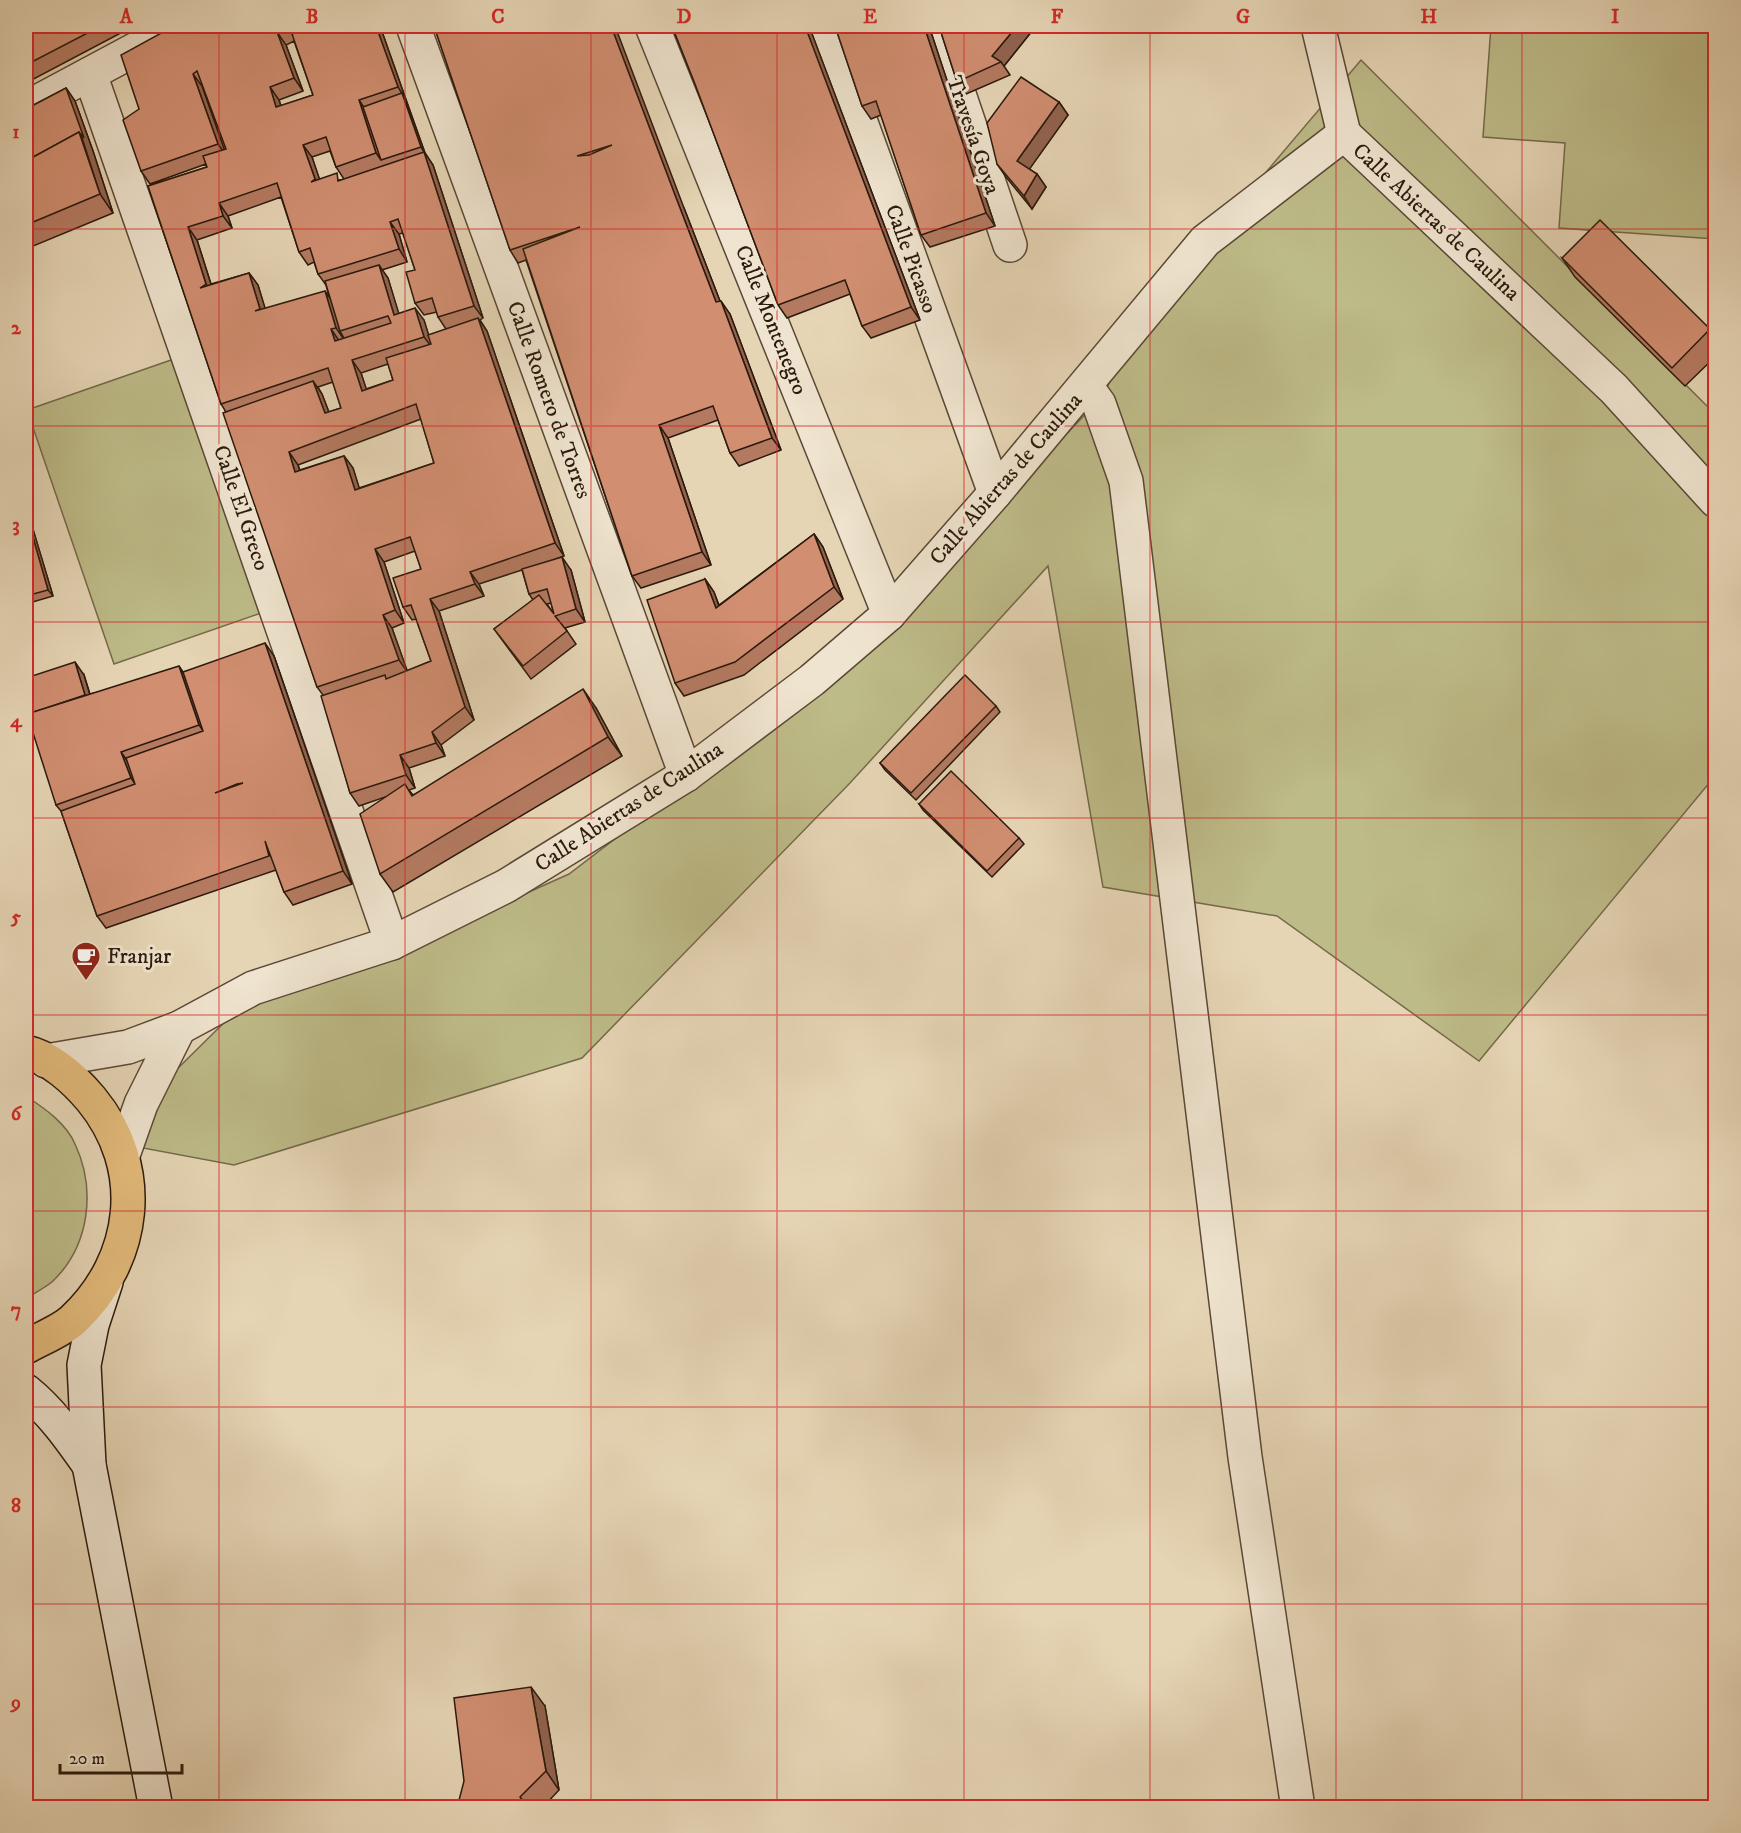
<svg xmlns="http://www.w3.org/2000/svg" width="1741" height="1833" viewBox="0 0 1741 1833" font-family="'IM FELL DW Pica',serif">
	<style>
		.green { fill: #bdbb88; stroke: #746a4a; stroke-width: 1.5 }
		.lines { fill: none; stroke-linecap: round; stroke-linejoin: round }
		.minor-casing { stroke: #5a4836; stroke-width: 36 }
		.secondary-casing { stroke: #2b190c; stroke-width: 36 }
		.primary-casing { stroke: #2b190c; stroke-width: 36 }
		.minor { stroke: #efe4cf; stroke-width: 33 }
		.secondary { stroke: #efe4cf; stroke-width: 33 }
		.primary { stroke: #e3ba7a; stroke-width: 33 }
		.wall { fill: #b47a61; stroke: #2b190c; stroke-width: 1.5; fill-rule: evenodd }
		.shaded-wall { fill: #92634f; stroke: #2b190c; stroke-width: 1.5 }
		.building { fill: #d18e71; stroke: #2b190c; stroke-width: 1.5; fill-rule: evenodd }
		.grid { fill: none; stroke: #d62828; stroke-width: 1.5; stroke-opacity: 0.55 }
		.labels { text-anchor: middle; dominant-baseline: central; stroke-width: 6; stroke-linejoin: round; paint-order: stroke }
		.street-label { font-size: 22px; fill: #2b190c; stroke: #efe4cf }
		.poi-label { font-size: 22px; fill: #2b190c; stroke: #efe4cf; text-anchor: start }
		.neatline { fill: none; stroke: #d62828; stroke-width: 2 }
		.grid-label { font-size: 20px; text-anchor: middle; font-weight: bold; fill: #d62828 }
	</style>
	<rect width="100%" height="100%" fill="#e6d5b5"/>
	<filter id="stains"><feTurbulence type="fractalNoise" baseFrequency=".00333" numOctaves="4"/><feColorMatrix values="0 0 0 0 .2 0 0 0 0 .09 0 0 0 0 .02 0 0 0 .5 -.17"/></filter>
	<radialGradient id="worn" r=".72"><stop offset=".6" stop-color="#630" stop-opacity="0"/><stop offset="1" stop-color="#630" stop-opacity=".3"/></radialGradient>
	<!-- green -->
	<g class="green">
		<path d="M1491 26H1715V239L1559 228 1565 143 1483 137Z"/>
		<path d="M1361 60 1715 414V776L1479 1061 1277 916 1103 887 1048 566 850 783 582 1058 234 1165 143 1148 164 1082 252 995 402 949 569 874 851 658 1100 399 1156 302Z"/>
		<path d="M174 359 261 613 114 664 27 410Z"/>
		<path d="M26 1096C44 1108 66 1123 75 1144 96 1189 90 1245 53 1281 45 1288 34 1293 26 1299Z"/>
	</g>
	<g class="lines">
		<!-- minor casing -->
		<g class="minor-casing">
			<g id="minor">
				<path d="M413 26 686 775"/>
				<path d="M652 26 889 614"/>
				<path d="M826 26 995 493"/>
				<path d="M936 26 1010 245"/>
				<path d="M1318 26 1344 134"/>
				<path d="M90 74 392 943"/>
				<path d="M26 108 179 26"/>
				<path d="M1086 386 1099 404 1126 481 1245 1457 1298 1808"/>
				<path d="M46 1061 128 1047 179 1028 253 988 392 943 506 886 686 775 812 680 889 614 995 493 1205 241 1344 134 1614 389 1716 501"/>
				<path d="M123 1155 141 1104 179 1028"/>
			</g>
		</g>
		<!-- secondary casing -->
		<g class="secondary-casing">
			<g id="secondary">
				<path d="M106 1282 92 1325 84 1365 89 1465 156 1808"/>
				<path d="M26 1391C51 1411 70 1438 89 1465"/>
			</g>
		</g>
		<!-- primary casing -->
		<g class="primary-casing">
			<path id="primary" d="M26 1052C51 1058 75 1080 91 1099 148 1168 137 1260 73 1320 61 1331 40 1339 26 1347"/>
		</g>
		<!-- minor -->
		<use href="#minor" class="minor"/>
		<!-- secondary -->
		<use href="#secondary" class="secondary"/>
		<!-- primary -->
		<use href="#primary" class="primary"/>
	</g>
	<!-- wall -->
	<g class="wall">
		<path d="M26 26H134L26 83Z"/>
		<path d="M174 26H380L425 153 433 165 483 318 480 320 487 331 564 556 556 559 571 570 585 622 565 628 576 644 531 679 494 629 533 600 529 594 522 570 479 584 484 596 439 611 474 720 441 745 445 756 409 768 415 788 409 790 413 795 596 708 622 756 393 892 380 874 385 797 359 806 350 793 323 695 317 687 226 412 221 404 148 186 207 167 206 164 150 184 141 171 139 109ZM294 41 313 95 281 106 279 100 303 91 286 45ZM202 86H203L226 149 224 150ZM330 151 336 167 344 179 341 180 319 179 312 157ZM281 197 299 252 308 265 314 262 318 274 326 285 329 297 265 309 258 285 249 273 211 284 197 240 232 228 228 216ZM403 233 415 270V303L424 315 437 312 438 317 446 329 431 344 424 320 398 313 388 278 382 270 407 262 399 234ZM388 364 393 380 366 389 361 373ZM333 382 341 408 329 412 322 394 318 387ZM421 419 434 463 359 488 353 468 344 456 300 470 298 465ZM415 551 421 569 403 607 412 620 416 619 431 661 407 671 392 628 404 623 384 562ZM551 603 554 614 547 604Z"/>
		<path d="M434 26 684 208 720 301 730 314 781 450 739 466 730 453 718 420 668 438 711 565 641 588 632 576 526 260 518 263 510 250Z"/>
		<path d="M672 26H809L920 320 871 338 862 326 850 294 787 318 778 305 695 84Z"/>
		<path d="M835 26H929L995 226 930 247 921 235 881 115 871 119 862 106Z"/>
		<path d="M939 26H1036L1004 66 1010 75 966 94 957 82Z"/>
		<path d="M66 88 75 101 93 151 113 213 26 249V109Z"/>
		<path d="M1059 102 1068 115 1029 169 1037 174 1046 187 1032 209 1006 177 997 164Z"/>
		<path d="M1562 258 1710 329 1716 337V356L1685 386 1575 277Z"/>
		<path d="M26 520H28L32 526 53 596 26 604Z"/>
		<path d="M814 534 823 547 843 599 744 675 684 696 675 683 705 579 714 592 719 605Z"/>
		<path d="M274 656 352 884 293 905 284 892 276 870 106 928 97 916 61 811 56 805 84 675 90 694 183 672Z"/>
		<path d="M996 706 1000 712 916 800 885 770 880 763Z"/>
		<path d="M919 804 1019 838 1024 844 992 877 923 810Z"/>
		<path d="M545 1706 559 1790 542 1808H457Z"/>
	</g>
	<!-- shaded-wall -->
	<g class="shaded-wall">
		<path d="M376 26H380L406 100 398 87Z"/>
		<path d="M611 26H615L684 208 725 314 716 302 675 195Z"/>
		<path d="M805 26H809L920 320 911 307Z"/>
		<path d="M924 26H929L995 226 986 213Z"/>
		<path d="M1017 26H1036L1004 66 1001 62 992 56Z"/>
		<path d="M277 32 286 45 303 91 294 78Z"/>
		<path d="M193 74 202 86 227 157 218 144Z"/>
		<path d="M270 87 279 100 285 120 276 107Z"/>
		<path d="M66 88 75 101 93 151 113 213 100 194Z"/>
		<path d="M402 93 406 100 425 153 433 165 483 318 474 306 424 152 421 147Z"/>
		<path d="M359 100 368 113 381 160 376 153Z"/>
		<path d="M1059 102 1068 115 1026 174 1017 161Z"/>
		<path d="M303 145 312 157 324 192 315 179Z"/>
		<path d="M1037 174 1046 187 1032 209 1024 196Z"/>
		<path d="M219 203 228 216 232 228 223 216Z"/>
		<path d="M390 222 399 234 407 262 399 249Z"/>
		<path d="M188 227 197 240 215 297 206 284Z"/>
		<path d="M379 265 388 278 403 327 394 315Z"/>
		<path d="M249 273 258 285 269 321 260 309Z"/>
		<path d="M325 291 334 304 340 331 344 338 345 341 336 328Z"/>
		<path d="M721 301 730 314 781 450 772 438Z"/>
		<path d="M415 308 424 320 433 349 424 337Z"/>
		<path d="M478 318 487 331 564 556 555 543Z"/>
		<path d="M331 329 340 342 335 341Z"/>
		<path d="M352 360 361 373 371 403 362 391Z"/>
		<path d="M313 381 322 394 334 426 325 413Z"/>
		<path d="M659 425 668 438 711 565 702 552Z"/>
		<path d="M289 452 298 465 304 485 295 472Z"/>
		<path d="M344 456 353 468 364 503 355 490Z"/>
		<path d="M28 520 32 526 53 596 48 590Z"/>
		<path d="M814 534 823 547 843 599 834 587Z"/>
		<path d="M375 549 384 562 404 623 395 610Z"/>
		<path d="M562 557 571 570 585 622 576 609Z"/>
		<path d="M470 572 479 584 484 596 475 584Z"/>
		<path d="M705 579 714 592 724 621 716 608Z"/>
		<path d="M430 599 439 611 474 720 465 707Z"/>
		<path d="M383 615 392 628 408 673 399 660Z"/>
		<path d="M265 643 274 656 352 884 343 871Z"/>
		<path d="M75 662 84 675 95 712 86 699Z"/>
		<path d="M179 666 192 685 212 744 199 725Z"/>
		<path d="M583 689 596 708 622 756 608 737Z"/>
		<path d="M432 732 441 745 445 756 436 743Z"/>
		<path d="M121 752 134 770 144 797 131 778Z"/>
		<path d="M400 755 409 768 415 788 406 775Z"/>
		<path d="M531 1687 545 1706 559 1790 546 1771Z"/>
	</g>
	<!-- building -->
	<g class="building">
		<path d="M26 26H101L26 65Z"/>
		<path d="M174 26H292L277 32 294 78 270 87 276 107 313 95 292 34 315 26H376L398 87 359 100 376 153 336 167 326 137 303 145 315 179 311 182 337 173 338 181 424 152 474 306 438 317 432 298 415 303 406 272 415 270 398 219 390 222 399 249 318 274 310 248 299 252 277 183 219 203 223 216 188 227 206 284 200 288 249 273 260 309 255 311 325 291 336 328 331 329 335 341 391 323 388 316 340 331 325 281 379 265 394 315 415 308 424 337 352 360 362 391 393 380 386 358 431 344 428 335 478 318 555 543 470 572 475 584 430 599 465 707 432 732 436 743 400 755 406 775 350 793 321 696 385 675 386 679 431 661 411 605 403 607 393 578 421 569 410 537 375 549 395 610 383 615 399 660 317 687 223 413 313 381 325 413 341 408 328 368 221 404 148 186 207 167 203 156 226 149 197 71 193 74 218 144 141 171 123 120 139 109 121 55ZM416 404 434 463 355 490 344 456 295 472 289 452Z"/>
		<path d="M434 26H611L675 195 716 302 721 301 772 438 730 453 713 406 659 425 702 552 632 576 523 249 580 227 510 250ZM612 145 589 155 577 156Z"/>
		<path d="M672 26H805L911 307 862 326 845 280 778 305 695 84Z"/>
		<path d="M835 26H924L986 213 921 235 876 101 862 106Z"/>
		<path d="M939 26H1017L992 56 1001 62 957 82Z"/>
		<path d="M1021 77 1059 102 1017 161 1037 174 1024 196 997 164 987 123Z"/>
		<path d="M66 88 84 138 79 132 26 161V109Z"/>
		<path d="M402 93 421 147 381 160 363 107Z"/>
		<path d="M79 132 100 194 26 225V161Z"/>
		<path d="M1600 220 1710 329 1672 368 1562 258Z"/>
		<path d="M26 520H28L48 590 26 596Z"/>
		<path d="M814 534 834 587 735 662 675 683 647 600 705 579 716 608Z"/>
		<path d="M562 557 576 609 555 616 567 631 523 666 494 629 539 595 554 614 547 589 529 594 522 569Z"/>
		<path d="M265 643 343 871 284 892 265 841 269 856 97 916 61 811 135 784 126 758 203 731 183 672ZM243 783 215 793 237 784Z"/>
		<path d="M75 662 85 695 28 714 26 707V678Z"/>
		<path d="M179 666 199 725 121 752 131 778 56 805 27 714Z"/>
		<path d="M965 675 996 706 911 793 880 763Z"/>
		<path d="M583 689 608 737 380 874 360 814 405 784 412 796Z"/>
		<path d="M951 771 1019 838 987 871 919 804Z"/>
		<path d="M531 1687 546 1771 520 1797 529 1808H457L464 1781 454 1698Z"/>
	</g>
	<!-- grid -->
	<path class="grid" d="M219 26V1808M405 26V1808M591 26V1808M777 26V1808M964 26V1808M1150 26V1808M1336 26V1808M1522 26V1808M26 229H1716M26 426H1716M26 622H1716M26 818H1716M26 1015H1716M26 1211H1716M26 1407H1716M26 1604H1716"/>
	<!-- icons -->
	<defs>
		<g id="cafe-pin" transform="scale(1.5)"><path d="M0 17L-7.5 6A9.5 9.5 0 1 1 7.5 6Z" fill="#8f2418" stroke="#efe4cf"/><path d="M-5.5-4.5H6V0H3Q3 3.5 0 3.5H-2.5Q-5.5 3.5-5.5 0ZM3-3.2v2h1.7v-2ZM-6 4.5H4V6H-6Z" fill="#fff"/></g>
	</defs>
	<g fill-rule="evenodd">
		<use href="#cafe-pin" x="86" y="956"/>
	</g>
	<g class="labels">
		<!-- street labels -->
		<g class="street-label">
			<text transform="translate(973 135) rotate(71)">Travesía Goya</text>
			<text transform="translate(1436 222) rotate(43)">Calle Abiertas de Caulina</text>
			<text transform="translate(911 259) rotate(70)">Calle Picasso</text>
			<text transform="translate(771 320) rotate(68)">Calle Montenegro</text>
			<text transform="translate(549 400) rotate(70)">Calle Romero de Torres</text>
			<text transform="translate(1006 479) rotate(-49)">Calle Abiertas de Caulina</text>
			<text transform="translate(241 508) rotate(71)">Calle El Greco</text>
			<text transform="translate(629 807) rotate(-33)">Calle Abiertas de Caulina</text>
		</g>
		<!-- poi labels -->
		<g class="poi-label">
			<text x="107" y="956">Franjar</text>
		</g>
	</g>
	<!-- margin -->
	<rect width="1741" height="1833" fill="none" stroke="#e6d5b5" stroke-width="66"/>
	<!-- scale -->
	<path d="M60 1764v9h122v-9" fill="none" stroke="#2b190c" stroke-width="3"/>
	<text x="69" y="1764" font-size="18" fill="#2b190c" stroke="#efe4cf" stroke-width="4.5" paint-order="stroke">20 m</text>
	<rect x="33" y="33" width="1675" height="1767" class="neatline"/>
	<g class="grid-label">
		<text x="126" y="23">A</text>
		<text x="312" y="23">B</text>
		<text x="498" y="23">C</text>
		<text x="684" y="23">D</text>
		<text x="870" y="23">E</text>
		<text x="1057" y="23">F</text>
		<text x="1243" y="23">G</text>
		<text x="1429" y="23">H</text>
		<text x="1615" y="23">I</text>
		<text x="16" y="138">1</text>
		<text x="16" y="334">2</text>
		<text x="16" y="531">3</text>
		<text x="16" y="727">4</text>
		<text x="16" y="923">5</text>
		<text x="16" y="1120">6</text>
		<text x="16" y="1316">7</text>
		<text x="16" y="1512">8</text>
		<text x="16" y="1709">9</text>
	</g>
	<rect width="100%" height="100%" filter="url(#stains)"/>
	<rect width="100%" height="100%" fill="url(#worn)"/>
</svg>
